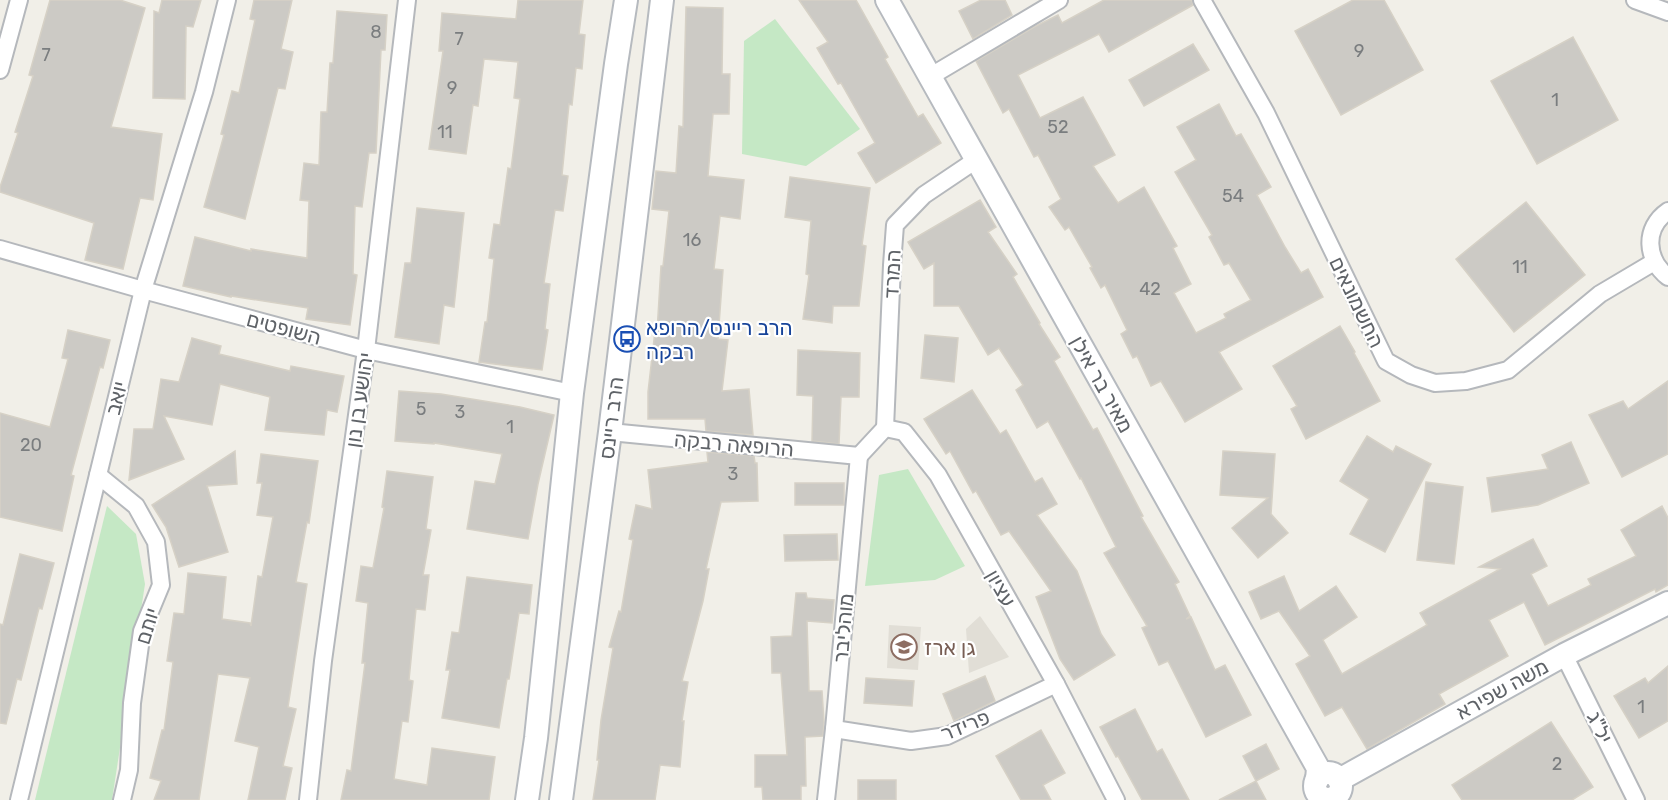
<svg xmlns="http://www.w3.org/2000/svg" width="1668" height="800" viewBox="0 0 1668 800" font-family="Rubik,'Noto Sans Hebrew',sans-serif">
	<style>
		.education { fill: #e1ded6 }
		.green { fill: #c5e8c5 }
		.building { fill: #cccac5; stroke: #d6d1c6; stroke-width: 1.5 }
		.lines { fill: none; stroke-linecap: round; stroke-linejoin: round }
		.street-casing { stroke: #b5b8bc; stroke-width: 20 }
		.secondary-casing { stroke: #b6babf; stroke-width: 26 }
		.street { stroke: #fff; stroke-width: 16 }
		.secondary { stroke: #fff; stroke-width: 22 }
		.labels { text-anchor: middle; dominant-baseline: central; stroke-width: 4.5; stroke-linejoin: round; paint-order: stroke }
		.number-label { font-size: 18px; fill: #7a7d7f }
		.street-label { font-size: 21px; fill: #5f6368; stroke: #fff }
		.transit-label { font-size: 21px; fill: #164399; stroke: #fff; text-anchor: start }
		.education-label { font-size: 21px; fill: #785e54; stroke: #fff; text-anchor: start }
	</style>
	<rect width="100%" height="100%" fill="#f1efe8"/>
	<!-- education -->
	<g class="education">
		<path d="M980 616 1009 657 969 673 966 629Z"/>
		<path d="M889 625 921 627 918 670 887 668Z"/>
	</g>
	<!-- green -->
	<g class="green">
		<path d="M775 19 860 129 806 166 742 154 744 41Z"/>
		<path d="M908 469 965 566 935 580 865 586 879 475Z"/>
		<path d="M107 506 136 534 145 584 112 800H35Z"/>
	</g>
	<!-- building -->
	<g class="building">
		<path d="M50 0H120L145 8 111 127 162 134 153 200 140 198 123 269 85 260 94 223 0 192V187L18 133 15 132 33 76 29 75Z"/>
		<path d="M162 0H201L193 27 186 26 185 99 153 98 154 11 159 13Z"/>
		<path d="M254 0H292L281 49 293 52 285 89 278 88 245 219 204 207 224 135 221 134 232 91 239 93 255 20 250 19Z"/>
		<path d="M518 0H583L579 34 585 35 582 69 576 68 572 105 569 104 562 175 568 176 563 211 555 210 544 283 550 284 545 329 548 330 542 370 479 362 485 322H487L494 259 489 258 494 224 500 225 508 168 511 169 520 99 514 98 518 62 484 59 478 106 473 105 466 154 429 149 443 51H439L442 13 516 19Z"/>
		<path d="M799 0H856L888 57 885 59 918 117 923 114 941 143 876 183 858 153 875 143 841 83 838 84 817 48 828 42Z"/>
		<path d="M981 0H1005L1012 15 973 39 959 11Z"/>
		<path d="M1104 0H1192L1193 5 1109 52 1099 34 1018 75 1040 118 1083 97 1115 155 1093 166 1118 203 1144 187 1177 246 1173 248 1191 284 1174 293 1196 333 1226 318 1224 314 1251 300 1229 263 1224 265 1209 237 1212 235 1175 172 1196 160 1177 127 1219 104 1236 136 1241 134 1271 187 1257 195 1285 247 1301 273 1308 269 1323 297 1219 352 1242 389 1185 422 1161 381 1151 386 1137 356 1133 358 1121 334 1127 330 1105 285 1101 288 1090 268 1092 267 1069 227 1065 230 1049 207 1061 199 1038 155 1034 157 1009 109 1003 113 976 61 1034 27 1058 15 1062 23Z"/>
		<path d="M1353 0H1384L1423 70 1341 115 1295 31Z"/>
		<path d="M686 7 723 8 722 74H730L729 114H713L708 176 744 180 740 219 720 216 714 269 723 270 718 339 728 340 722 391 749 389 753 435 706 431 705 419H648V392L655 331 657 332 661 266H663L669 211 652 209 656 171 676 173 679 126 683 127Z"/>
		<path d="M337 11 387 15 385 50H381L376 153H369L362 207 355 206 353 274 357 275 350 325 306 319 308 308 231 296V297L183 286 195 237 251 251V249L307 258 309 201 300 200 304 163 319 165 321 112H327L330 63H333Z"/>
		<path d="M1573 37 1618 120 1537 164 1491 81Z"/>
		<path d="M1193 44 1209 70 1144 106 1129 80Z"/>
		<path d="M790 177 870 188 862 245 866 246 859 306H833L832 323 803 319 809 275 806 274 811 221 785 217Z"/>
		<path d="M980 200 996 227 988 232 1017 274 1013 277 1040 323 1039 324 1060 357 1054 361 1093 430 1097 428 1143 516 1141 517 1179 582 1175 584 1190 616 1186 619 1191 617 1215 670 1225 665 1251 715 1206 737 1168 661 1159 665 1142 628 1147 626 1104 553 1116 547 1081 478 1080 479 1048 421 1037 428 1016 390 1023 385 999 348 988 355 959 306H934V263L924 269 908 242Z"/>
		<path d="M1526 202 1585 275 1514 332 1456 259Z"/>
		<path d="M417 208 464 213 454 307 444 305 439 344 395 337 405 263H411Z"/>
		<path d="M1340 326 1355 352 1354 353 1380 401 1306 439 1291 409 1297 406 1273 366Z"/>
		<path d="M68 330 110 340 103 368 100 367 71 475 74 476 62 531 0 517V413L50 427 68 359 62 358Z"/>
		<path d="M925 335 958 338 954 382 921 378Z"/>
		<path d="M192 338 221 346 219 354 290 371 291 366 344 376 337 412 327 410 324 435 265 430 270 397 220 384 212 425 164 416 184 459 129 480 134 429H153L161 379 179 382Z"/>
		<path d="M798 350 860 353 859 397H841L839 444 812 441 813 396 797 395Z"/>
		<path d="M1668 381V454L1622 477 1589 415 1623 401 1628 409Z"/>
		<path d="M972 390 1000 434 1006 430 1035 482 1042 478 1057 504 1037 515 1077 571 1101 634 1115 655 1074 680 1060 659 1036 597 1051 591 1009 531 1001 535 976 491 973 493 950 451 946 454 924 419Z"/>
		<path d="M399 391 441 394 520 407 554 415 538 484 528 539 467 529 475 481 495 484 502 454 434 443V444L395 441Z"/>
		<path d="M1367 436 1393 452 1396 446 1431 464 1385 552 1350 534 1369 499 1340 481Z"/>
		<path d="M1571 442 1589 483 1538 505 1492 512 1487 478 1548 469 1542 455Z"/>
		<path d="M235 451 237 484 207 486 228 552 179 567 166 527 152 505Z"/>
		<path d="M1223 451 1275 454 1271 514 1288 533 1258 558 1232 528 1268 498 1220 495Z"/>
		<path d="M707 452 754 456 755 463H757L758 501 721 502 706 569H709L703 601 682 681 688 682 682 721H684L680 767 660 765 655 800H593L599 760H597L601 720 613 648 609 647 619 611 621 612 633 540 629 539 636 505 652 509 648 470 708 462Z"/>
		<path d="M261 454 318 461 309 523 307 522 296 582 307 584 288 707 296 709 283 766 292 768 285 800H248L259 747 235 741 250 678 218 674 199 800H154L161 781 150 778 162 730H164L169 693 173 662 167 661 174 613 184 614 188 573 226 577 222 619 250 623 251 626 258 576 262 577 273 517 257 515 262 483H257Z"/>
		<path d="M387 471 433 477 426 529 431 530 423 575H429L425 610 416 609 409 680 413 681 408 722 402 721 394 779 427 785 432 748 495 757 489 800H341L347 770 351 771 365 663H362L368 603 356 601 361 566 373 568 384 508 382 507Z"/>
		<path d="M1426 482 1463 487 1454 564 1417 560Z"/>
		<rect x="795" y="483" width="49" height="22"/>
		<path d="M1662 506 1668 518V585L1656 592 1655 589 1545 645 1524 602 1489 620 1508 656 1439 694 1445 704 1367 749 1342 707 1325 716 1296 664 1310 656 1279 611 1261 619 1249 592 1284 576 1299 611 1336 586 1357 617 1323 640 1342 674 1427 625 1420 613 1500 569 1479 567 1533 539 1547 566 1531 574 1548 606 1591 585 1588 579 1636 556 1621 530Z"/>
		<path d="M837 534 838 560 785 561 784 535Z"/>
		<path d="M20 554 54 563 42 609 39 608 21 680 17 679 6 724 0 723V624L3 625Z"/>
		<path d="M467 577 532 585 529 614 519 613 509 679H507L499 728 442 718 450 670H446L452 632 459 633Z"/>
		<path d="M796 593H806L807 598 834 600 832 623 807 621 809 691H822L824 722 823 736 805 737 806 786H801V800H763L762 787H755V755H787L781 673H772L771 637 792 636Z"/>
		<path d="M1668 666V721L1639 738 1614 696 1645 678 1648 683Z"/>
		<path d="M985 676 995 701 954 721 943 694Z"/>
		<path d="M866 678 914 681 912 706 864 703Z"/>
		<path d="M1135 709 1157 752 1162 749 1189 800H1142L1118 756 1116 757 1100 727Z"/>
		<path d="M1551 722 1593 787 1572 800H1462L1452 785Z"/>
		<path d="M1041 730 1065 773 1043 785 1051 800H1021L996 756Z"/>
		<path d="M1266 744 1279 769 1256 781 1243 756Z"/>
		<rect x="858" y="780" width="38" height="20"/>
		<path d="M1256 781 1266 800H1219Z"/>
	</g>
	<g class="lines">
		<!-- street casing -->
		<g class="street-casing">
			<g id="street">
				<path d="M1202 0 1266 113 1386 361 1411 375 1435 383 1466 381 1508 370 1600 294 1654 262"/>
				<path d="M1635 0 1668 12"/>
				<path d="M0 70 19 0"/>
				<path d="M931 76 1059 0"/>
				<path d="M1668 211C1643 228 1646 260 1668 277"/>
				<path d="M0 249 143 290 366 350 572 393"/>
				<path d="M885 428 892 265 895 225 924 195 976 160"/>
				<path d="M610 432 859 456"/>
				<path d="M859 456 885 428 904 432 938 475 1056 684 1116 800"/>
				<path d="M98 475 136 506 156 542 161 585 142 631 132 703 129 770 122 800"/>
				<path d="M1564 655 1636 800"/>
				<path d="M834 729 911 741 947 736 1056 684"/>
				<path d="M19 800 143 290 204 92 227 0"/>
				<path d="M308 800 323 661 366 350 407 0"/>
				<path d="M826 800 834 729 859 456"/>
				<path d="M1339 800V793"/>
			</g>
		</g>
		<!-- secondary casing -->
		<g class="secondary-casing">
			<g id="secondary">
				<path d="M887 0 1318 768 1317 780"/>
				<circle cx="1328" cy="786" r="13"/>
				<path d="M1339 780 1564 655 1668 603"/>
				<path d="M527 800 536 738 572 393 616 64 626 0"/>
				<path d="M561 800 610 432 662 0"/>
			</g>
		</g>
		<!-- street -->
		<use href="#street" class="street"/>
		<!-- secondary -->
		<use href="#secondary" class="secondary"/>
	</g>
	<!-- icons -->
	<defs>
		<g id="bus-ring" transform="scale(1.35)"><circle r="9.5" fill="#fff" stroke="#1a4fb4" stroke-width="1.5"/><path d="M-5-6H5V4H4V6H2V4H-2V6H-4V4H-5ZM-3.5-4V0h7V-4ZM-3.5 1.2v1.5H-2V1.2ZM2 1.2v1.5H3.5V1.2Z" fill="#1a4fb4"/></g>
		<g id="school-ring" transform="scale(1.35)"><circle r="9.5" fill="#fff" stroke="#8d6e63" stroke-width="1.5"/><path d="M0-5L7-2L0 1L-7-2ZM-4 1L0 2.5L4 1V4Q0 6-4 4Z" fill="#8d6e63"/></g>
	</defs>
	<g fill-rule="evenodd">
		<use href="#bus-ring" x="627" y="339"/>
		<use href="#school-ring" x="904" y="647"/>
	</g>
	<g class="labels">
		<!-- number labels -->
		<g class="number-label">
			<text x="376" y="32">8</text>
			<text x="459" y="39">7</text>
			<text x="1359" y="51">9</text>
			<text x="46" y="55">7</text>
			<text x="452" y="88">9</text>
			<text x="1555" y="100">1</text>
			<text x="1058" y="127">52</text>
			<text x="445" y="132">11</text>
			<text x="1233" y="196">54</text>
			<text x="692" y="240">16</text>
			<text x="1520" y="267">11</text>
			<text x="1150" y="289">42</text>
			<text x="421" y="409">5</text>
			<text x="460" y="412">3</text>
			<text x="510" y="427">1</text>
			<text x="31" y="445">20</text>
			<text x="733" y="474">3</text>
			<text x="1641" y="707">1</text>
			<text x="1557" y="764">2</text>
		</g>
		<!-- street labels -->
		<g class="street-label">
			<text transform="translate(892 274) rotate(-87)">המרד</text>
			<text transform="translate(1357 302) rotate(64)">החשמונאים</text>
			<text transform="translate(284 328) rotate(15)">השופטים</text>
			<text transform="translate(1102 384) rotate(61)">מאיר בר אילן</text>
			<text transform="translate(116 398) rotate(-76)">יואב</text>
			<text transform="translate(359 400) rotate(-82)">יהושע בן נון</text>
			<text transform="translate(611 418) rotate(-83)">הרב ריינס</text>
			<text transform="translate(734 444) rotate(5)">הרופאה רבקה</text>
			<text transform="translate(1001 588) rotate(60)">עציון</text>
			<text transform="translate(147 626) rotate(-73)">יותם</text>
			<text transform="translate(843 628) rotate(-85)">מוהליבר</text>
			<text transform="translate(1502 689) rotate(-29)">משה שפירא</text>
			<text transform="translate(965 725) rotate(-22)">פרידר</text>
			<text transform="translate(1600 727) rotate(64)">יל"ג</text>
		</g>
		<!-- transit labels -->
		<g class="transit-label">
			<text x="646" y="327">הרב ריינס/הרופא<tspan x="646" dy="24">רבקה</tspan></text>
		</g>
		<!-- education labels -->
		<g class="education-label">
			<text x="924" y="647">גן ארז</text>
		</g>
	</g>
</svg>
